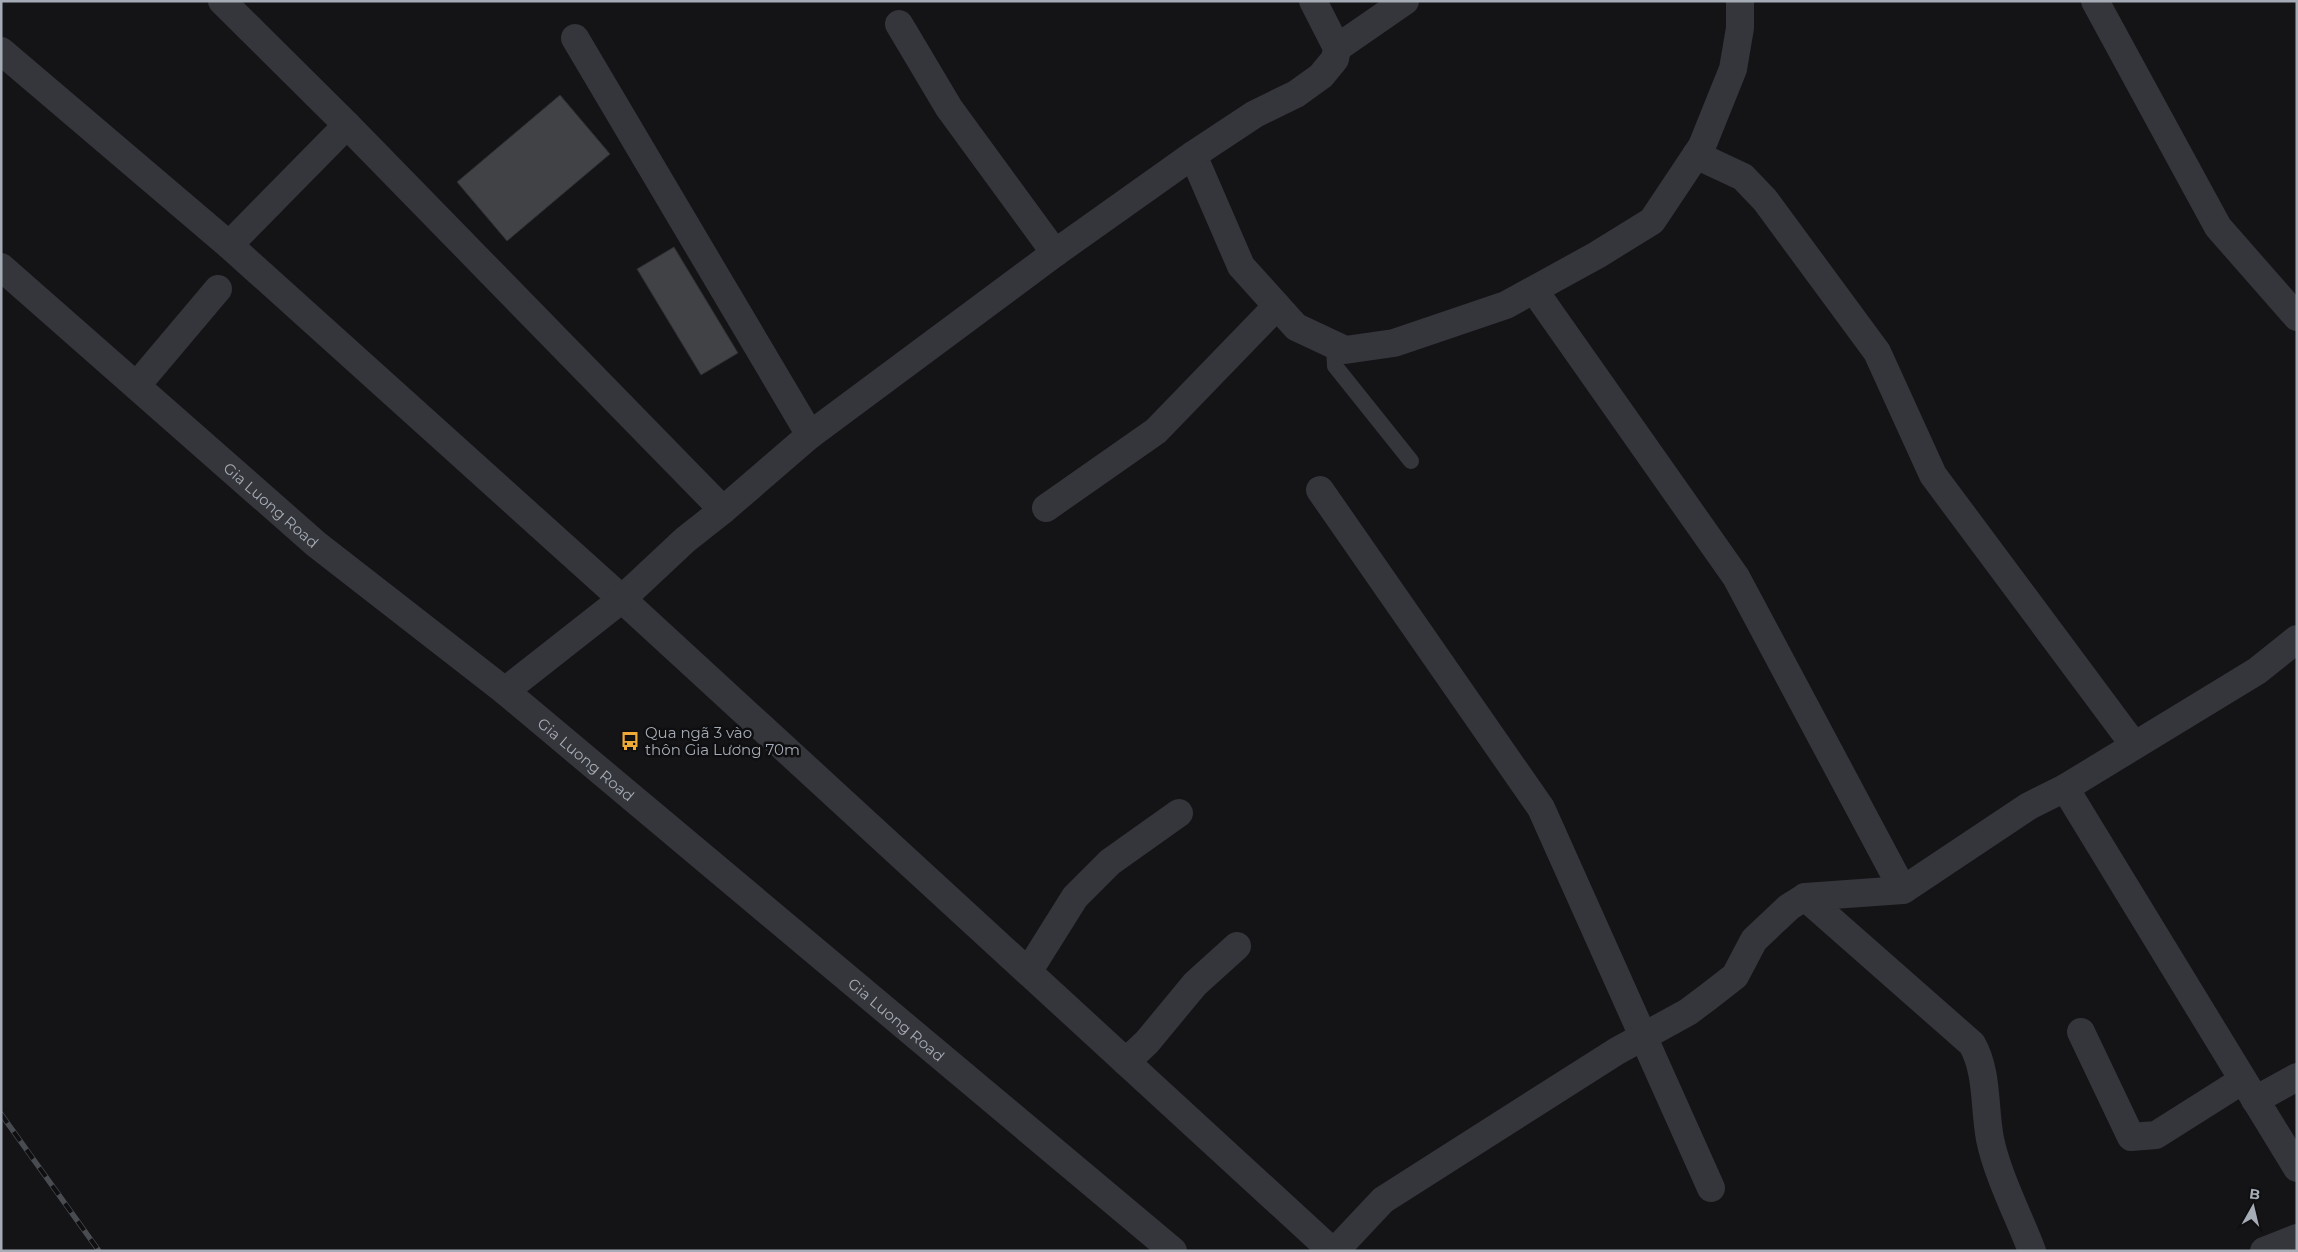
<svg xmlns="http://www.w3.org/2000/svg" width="2298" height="1252" viewBox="0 0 2298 1252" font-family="Montserrat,sans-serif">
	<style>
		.building { fill: #404246; stroke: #2e2e32 }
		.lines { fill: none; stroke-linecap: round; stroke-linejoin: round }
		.service { stroke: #35363b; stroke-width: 16 }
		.minor { stroke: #35363b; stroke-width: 28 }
		.tertiary { stroke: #35363b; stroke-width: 28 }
		.rail-casing { stroke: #484b50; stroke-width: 5.5 }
		.rail { stroke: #0f0f11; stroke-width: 4; stroke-dasharray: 11; stroke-linecap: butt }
		.labels { text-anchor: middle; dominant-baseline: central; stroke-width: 5; stroke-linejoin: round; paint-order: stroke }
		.street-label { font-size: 15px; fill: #a6acb6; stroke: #0f0f11 }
		.poi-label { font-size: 15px; fill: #a6acb6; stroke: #0f0f11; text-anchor: start }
	</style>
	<rect width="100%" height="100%" fill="#141416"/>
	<!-- building -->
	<g class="building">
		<path d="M560 95 610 154 507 241 457 182Z"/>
		<path d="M674 247 738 353 701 375 637 269Z"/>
	</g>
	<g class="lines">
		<!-- service -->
		<path class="service" d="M1334 345 1335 366 1411 461"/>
		<!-- minor -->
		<g class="minor">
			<path d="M222 1 347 125 723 510"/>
			<path d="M2095 1 2218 227 2297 317"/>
			<path d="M899 24 949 108 1055 253"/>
			<path d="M575 38 810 435"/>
			<path d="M1337 48 1405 1"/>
			<path d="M1 51 229 245 622 599 1332 1251"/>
			<path d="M1193 155 1241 266 1296 327 1345 350 1394 343 1506 305 1597 255 1652 221 1702 146 1733 69 1740 28V1"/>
			<path d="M1696 155 1743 177 1765 200 1877 352 1933 475 2134 745"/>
			<path d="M229 245 347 125"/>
			<path d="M1534 290 1736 577 1903 890"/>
			<path d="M137 385 218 289"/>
			<path d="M1320 490 1541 808 1711 1188"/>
			<path d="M1046 508 1156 431 1277 306"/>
			<path d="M505 691 622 599 685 540 723 510 810 435 1055 253 1193 155 1255 114 1296 94 1321 76 1335 59 1337 48 1313 1"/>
			<path d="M2065 788 2297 1168"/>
			<path d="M1805 897 1972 1044C1988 1072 1984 1108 1990 1139 1997 1174 2019 1217 2032 1251"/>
			<path d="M1028 972 1075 897 1110 862 1179 813"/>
			<path d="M2081 1032 2131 1137 2156 1135 2243 1080"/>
			<path d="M1126 1062 1147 1042 1195 984 1237 946"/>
			<path d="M2255 1100 2297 1077"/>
			<path d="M1335 1251 1383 1200 1617 1051 1688 1012 1708 997 1735 976 1754 940 1789 907 1805 897 1903 890 2029 806 2065 788 2257 671 2297 639"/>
			<path d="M2264 1251 2297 1238"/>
		</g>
		<!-- tertiary -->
		<path class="tertiary" id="s1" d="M1 267 316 544 505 691 1173 1251"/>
		<!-- rail casing -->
		<g class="rail-casing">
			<path id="rail" d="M1 1114 99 1251"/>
		</g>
		<!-- rail -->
		<use href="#rail" class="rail"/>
	</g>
	<!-- icons -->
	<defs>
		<g id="bus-bare" transform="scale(1.5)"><path d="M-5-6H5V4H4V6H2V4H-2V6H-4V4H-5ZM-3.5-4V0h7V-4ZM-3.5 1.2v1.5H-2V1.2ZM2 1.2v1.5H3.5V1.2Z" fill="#eda835" stroke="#0f0f11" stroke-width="2.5" paint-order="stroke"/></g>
	</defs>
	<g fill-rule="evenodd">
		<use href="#bus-bare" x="630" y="741"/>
	</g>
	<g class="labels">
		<!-- street labels -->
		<g class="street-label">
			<text stroke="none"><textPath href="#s1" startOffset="360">Gia Luong Road</textPath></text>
			<text stroke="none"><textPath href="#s1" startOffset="765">Gia Luong Road</textPath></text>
			<text stroke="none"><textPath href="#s1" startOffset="1170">Gia Luong Road</textPath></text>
		</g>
		<!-- poi labels -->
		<g class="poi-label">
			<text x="645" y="732">Qua ngã 3 vào<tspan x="645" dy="17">thôn Gia Lương 70m</tspan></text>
		</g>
	</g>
	<!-- border -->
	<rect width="2298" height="1252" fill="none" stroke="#a6acb6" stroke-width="5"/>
	<!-- north arrow -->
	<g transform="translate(2253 1207) rotate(8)" stroke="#0f0f11" stroke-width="4" paint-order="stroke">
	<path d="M0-4L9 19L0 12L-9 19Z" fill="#a6acb6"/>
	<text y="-8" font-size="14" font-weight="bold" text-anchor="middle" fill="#a6acb6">B</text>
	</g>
</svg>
